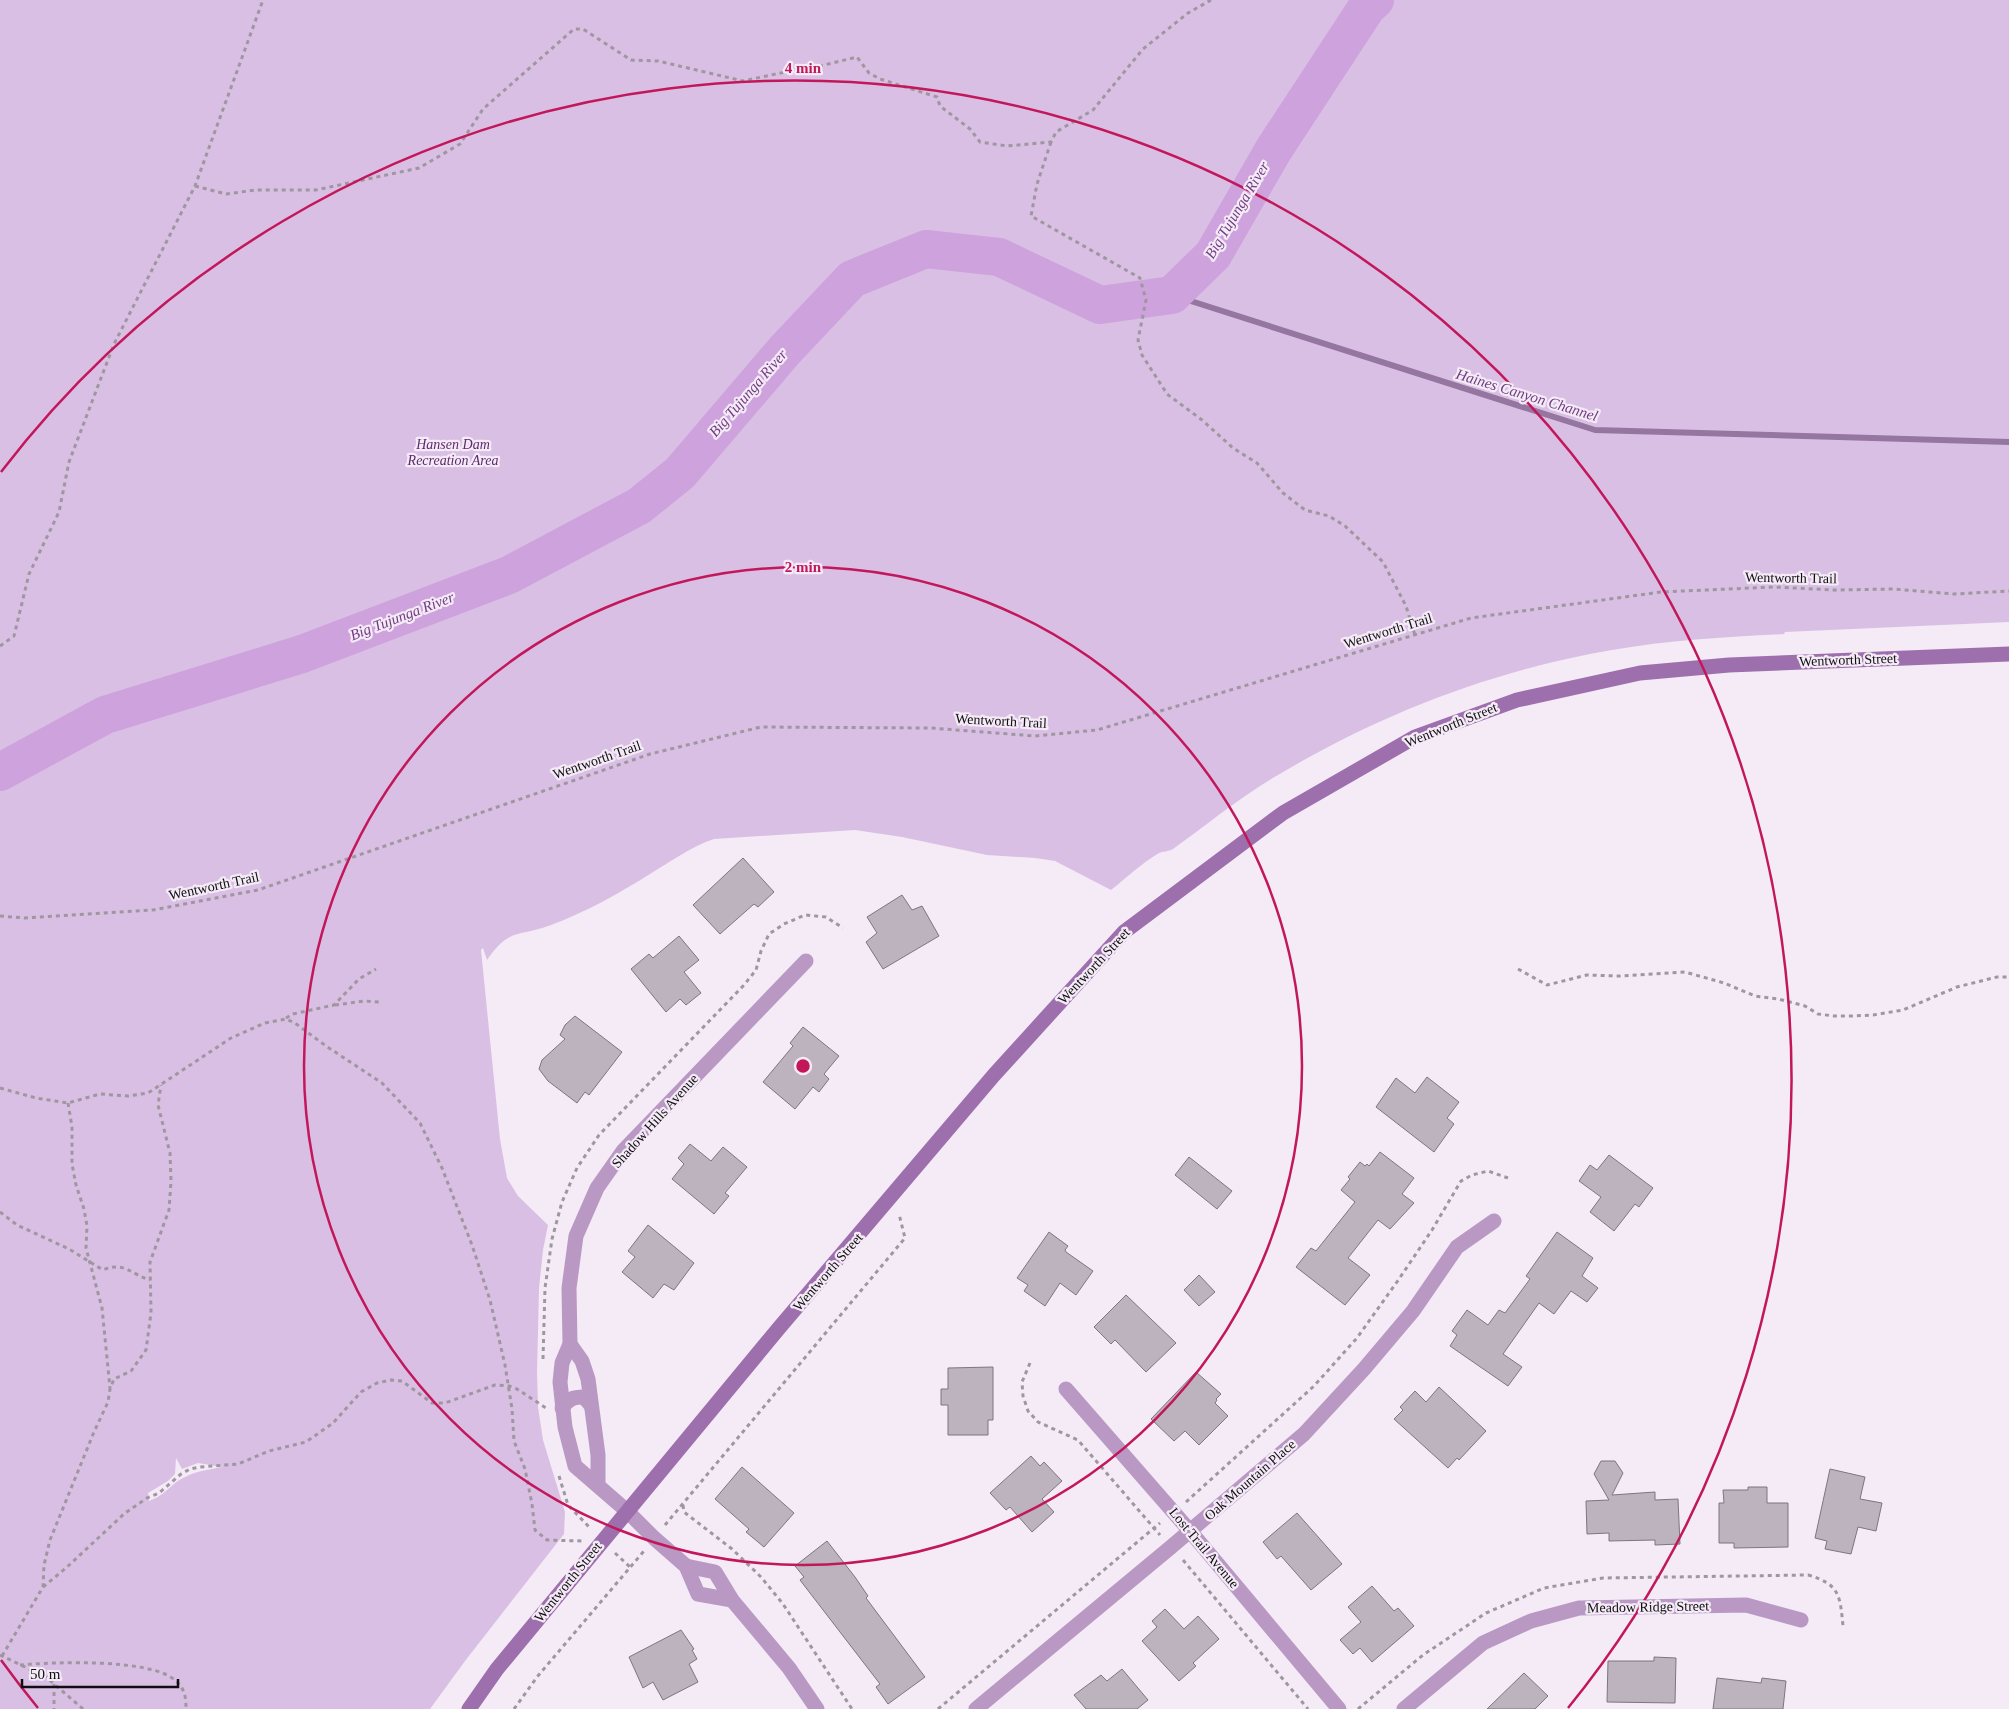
<svg xmlns="http://www.w3.org/2000/svg" width="2009" height="1709" viewBox="0 0 2009 1709" font-family="'Times New Roman',serif">
	<style>
		.green { fill: #dabfe4; fill-rule: evenodd }
		.lines { fill: none; stroke-linecap: round; stroke-linejoin: round }
		.stream { stroke: #9576a0; stroke-width: 6 }
		.river { stroke: #cea2dd; stroke-width: 38 }
		.building { fill: #bcb3bf; stroke: #7d7580 }
		.path { stroke: #9e97a0; stroke-width: 3; stroke-dasharray: 4 4; stroke-linecap: butt }
		.minor { stroke: #b999c4; stroke-width: 15 }
		.secondary { stroke: #9e6fad; stroke-width: 15 }
		.ring { fill: none; stroke: #c2185b; stroke-width: 2.5 }
		.labels { text-anchor: middle; dominant-baseline: central; stroke-width: 4.5; stroke-linejoin: round; paint-order: stroke }
		.park-label { font-size: 14px; font-style: italic; fill: #5e296f; stroke: #f4ebf7 }
		.street-label { font-size: 14px; fill: #110e12; stroke: #f4ebf7 }
		.water-label { font-size: 15px; font-style: italic; fill: #713b82; stroke: #f4ebf7 }
		.centre { fill: #c2185b; stroke: #f4ebf7; stroke-width: 2.5 }
		.ring-label { font-size: 15px; text-anchor: middle; font-weight: bold; fill: #c2185b; stroke: #f4ebf7; stroke-width: 4.5; stroke-linejoin: round; paint-order: stroke }
	</style>
	<rect width="100%" height="100%" fill="#f4ebf7"/>
	<!-- green -->
	<path class="green" d="M0 0H2009V622L1785 632 1784 634C1727 637 1669 640 1612 650 1494 670 1380 714 1278 775 1240 797 1208 824 1173 849 1168 852 1163 851 1159 853 1142 863 1126 878 1111 890L1055 861 1035 858 987 855 902 837 855 830 714 839C692 846 670 862 650 874 618 894 586 912 551 925 520 937 509 927 487 960L483 948 481 950 500 1139 507 1178 518 1196 548 1225 543 1250 539 1288 537 1372 538 1407 543 1440 565 1512 564 1534 465 1661 430 1709H0ZM176 1458 182 1469 198 1463 222 1467C208 1470 195 1471 183 1478 168 1486 166 1495 149 1501L148 1493 168 1481 175 1474Z"/>
	<g class="lines">
		<!-- stream -->
		<path class="stream" d="M1172 295 1595 430 2009 442"/>
		<!-- river -->
		<path class="river" d="M0 772 105 715 302 654 509 575 639 506 680 473 785 350 852 279 926 249 999 257 1100 305 1172 295 1213 255 1274 149 1367 7 1375 0"/>
	</g>
	<!-- building -->
	<g class="building">
		<path d="M743 858 774 892 758 907 754 904 720 934 693 905Z"/>
		<path d="M902 895 912 910 922 906 939 936 883 969 866 942 877 933 867 917Z"/>
		<path d="M679 936 699 960 684 972 701 993 686 1005 680 999 666 1012 631 969 649 954 653 958Z"/>
		<path d="M575 1016 622 1052 589 1095 585 1092 577 1103 548 1081 539 1069 542 1060 565 1039 560 1035 565 1025Z"/>
		<path d="M803 1027 839 1056 824 1074 829 1079 819 1092 813 1087 795 1109 763 1082 793 1046 790 1043Z"/>
		<path d="M1427 1077 1459 1102 1447 1118 1454 1124 1434 1152 1376 1107 1396 1078 1415 1093Z"/>
		<path d="M690 1144 711 1161 723 1147 747 1167 725 1193 729 1196 714 1214 672 1179 684 1164 678 1158Z"/>
		<path d="M1380 1152 1414 1178 1402 1194 1414 1203 1390 1229 1378 1220 1348 1258 1370 1275 1345 1305 1296 1267 1311 1248 1316 1251 1355 1202 1341 1190 1350 1179 1348 1177 1360 1162 1365 1166 1367 1164 1369 1166Z"/>
		<path d="M1609 1155 1653 1188 1639 1207 1635 1204 1614 1231 1590 1212 1601 1197 1579 1181 1590 1165 1597 1170Z"/>
		<path d="M1189 1157 1232 1191 1217 1209 1175 1175Z"/>
		<path d="M648 1225 694 1263 674 1290 664 1284 653 1298 622 1272 635 1257 628 1251Z"/>
		<path d="M1049 1232 1068 1246 1065 1250 1066 1252 1093 1271 1076 1295 1060 1283 1045 1306 1024 1291 1028 1285 1017 1278Z"/>
		<path d="M1557 1232 1593 1258 1582 1276 1598 1288 1587 1302 1571 1291 1554 1314 1539 1303 1503 1354 1522 1367 1508 1386 1450 1346 1457 1335 1452 1331 1467 1310 1488 1325 1499 1310 1505 1313 1530 1279 1526 1276Z"/>
		<path d="M1199 1275 1215 1292 1199 1306 1184 1290Z"/>
		<path d="M1126 1295 1176 1343 1146 1372 1115 1340 1111 1344 1094 1327Z"/>
		<path d="M993 1367V1420H988V1435H948V1405H941V1389H948V1368Z"/>
		<path d="M1196 1372 1221 1394 1216 1399 1217 1400 1215 1403 1228 1416 1199 1445 1185 1431 1174 1441 1151 1419Z"/>
		<path d="M1439 1387 1486 1431 1459 1460 1457 1458 1448 1468 1394 1419 1403 1410 1400 1407 1415 1391 1426 1402Z"/>
		<path d="M1031 1456 1040 1466 1044 1462 1062 1481 1042 1499 1054 1512 1032 1532 1010 1507 1006 1510 990 1493Z"/>
		<path d="M1601 1461H1615L1623 1473 1612 1495 1655 1492V1500L1678 1499 1680 1544 1655 1545V1540L1609 1541V1533L1587 1534 1586 1501 1609 1500 1594 1474Z"/>
		<path d="M742 1467 794 1513 764 1547 746 1532 749 1529 715 1499Z"/>
		<path d="M1830 1469 1865 1477 1860 1499 1882 1503 1876 1531 1858 1527 1851 1554 1825 1549 1827 1541 1815 1538Z"/>
		<path d="M1748 1487H1767V1503H1788V1547L1734 1548V1543H1719V1503H1724L1723 1490H1748Z"/>
		<path d="M1297 1513 1342 1564 1311 1590 1281 1556 1277 1559 1263 1542Z"/>
		<path d="M827 1541 855 1577 868 1596 866 1598 925 1677 888 1704 876 1687 880 1684 800 1580 804 1577 795 1566Z"/>
		<path d="M1372 1586 1394 1611 1398 1608 1414 1626 1372 1662 1360 1648 1353 1654 1340 1640 1361 1622 1348 1607Z"/>
		<path d="M1165 1609 1184 1629 1198 1616 1219 1639 1193 1663 1196 1666 1179 1681 1142 1641 1157 1627 1152 1621Z"/>
		<path d="M681 1630 694 1649 692 1650 697 1659 689 1664 698 1682 663 1700 653 1682 643 1688 629 1657Z"/>
		<path d="M1654 1657 1676 1658 1675 1703 1607 1702 1608 1661H1654Z"/>
		<path d="M1122 1669 1148 1700 1137 1709H1086L1074 1695 1101 1675 1107 1681Z"/>
		<path d="M1524 1673 1548 1696 1535 1709H1487Z"/>
		<path d="M1717 1678 1761 1683 1762 1678 1786 1681 1783 1709H1713Z"/>
	</g>
	<g class="lines">
		<!-- path -->
		<g class="path">
			<path d="M1051 142 1037 184 1031 216 1140 278 1146 300 1138 340 1142 355 1167 394 1202 420 1233 448 1257 463 1283 493 1305 510 1329 516 1345 526 1383 562 1406 606 1415 635"/>
			<path d="M195 186 226 194 256 190H316L419 168 460 144 483 109 574 29H583L631 60 658 61 743 81 804 68 820 66 857 57 869 73 880 79 937 97 940 106 970 129 980 142 1007 146 1051 142 1056 132 1093 110 1143 49 1188 13 1211 0"/>
			<path d="M0 646 14 636 29 574 59 512 69 462 114 344 195 186 263 0"/>
			<path d="M0 916 25 918 153 910 258 890 650 754 761 727 931 728 1035 736 1097 730 1471 618 1661 592 1774 587 1835 590 1893 589 1954 594 2009 591"/>
			<path d="M1518 969 1547 985 1587 975 1619 976 1685 972 1724 983 1755 996 1778 999 1805 1006 1818 1014 1834 1016H1852L1873 1015 1903 1010 1957 987 1997 977H2009"/>
			<path d="M335 1005 365 1001 379 1002"/>
			<path d="M286 1018 293 1014 334 1005 359 979 376 969"/>
			<path d="M0 1088 36 1098 68 1103 100 1094 128 1096 148 1093 231 1038 265 1023 286 1019 295 1023 326 1046 382 1083 420 1123 442 1168 472 1245 490 1300 505 1365 512 1409 514 1441 525 1469 532 1504 535 1530 547 1540 582 1541"/>
			<path d="M68 1103 72 1127V1164L76 1185 84 1209 87 1226 86 1248 102 1308 110 1388"/>
			<path d="M0 1212 17 1225 69 1249 103 1270C125 1261 130 1274 150 1280"/>
			<path d="M543 1359 545 1288 552 1239 562 1202 577 1168 599 1135 744 985 756 970 761 951 769 934 784 924 805 915 826 917 843 928"/>
			<path d="M1030 1363 1022 1382 1023 1396 1028 1411 1038 1422 1078 1440 1160 1535"/>
			<path d="M559 1476 568 1505 591 1529"/>
			<path d="M1186 1502 1314 1386 1357 1338 1399 1279 1432 1230 1461 1181 1472 1175 1488 1171 1508 1178"/>
			<path d="M683 1505 684 1512 732 1549 761 1577 783 1604 852 1709"/>
			<path d="M665 1525 905 1238 899 1214"/>
			<path d="M615 1553 631 1568"/>
			<path d="M1183 1560 1308 1709"/>
			<path d="M43 1587 66 1568 125 1513 147 1498 159 1493 181 1474 190 1469 200 1467 238 1464 269 1451 306 1442 333 1423 361 1392 377 1383 391 1380 402 1381 432 1403H445L495 1385 509 1386 517 1389 546 1408"/>
			<path d="M0 1655 46 1677 83 1709"/>
			<path d="M2 1656 43 1587 44 1565 50 1540 94 1432 108 1402 110 1389 114 1379 131 1371 146 1350 151 1313 150 1262 169 1210 171 1181 170 1153 158 1105 161 1085"/>
			<path d="M20 1665C54 1662 152 1658 176 1681 185 1689 186 1698 186 1709"/>
			<path d="M54 1684V1709"/>
			<path d="M514 1709 537 1677 644 1551"/>
			<path d="M938 1709 1160 1523"/>
			<path d="M1358 1709 1423 1655 1486 1613 1544 1588 1603 1578 1808 1575C1840 1584 1840 1596 1843 1626"/>
		</g>
		<!-- minor -->
		<g class="minor">
			<path d="M570 1344 582 1361 588 1379 598 1455V1485"/>
			<path d="M1066 1389 1190 1531 1339 1709"/>
			<path d="M562 1408C568 1399 573 1397 584 1397L590 1404"/>
			<path d="M686 1566 715 1572 732 1600 789 1668 817 1709"/>
			<path d="M732 1600 698 1594 686 1566 654 1538 627 1511 575 1466 565 1427 560 1382 562 1363 570 1344 569 1288 576 1236 597 1188 623 1151 806 961"/>
			<path d="M976 1709 1171 1547 1304 1434 1364 1369 1413 1311 1457 1247 1494 1221"/>
			<path d="M1404 1709 1483 1643 1531 1621 1579 1608 1746 1605 1801 1620"/>
		</g>
		<!-- secondary -->
		<path class="secondary" d="M469 1709 497 1669 779 1328 994 1075 1124 932 1283 813 1415 737 1517 700 1640 673 1729 665 2009 654"/>
	</g>
	<!-- distance rings -->
	<g class="ring">
		<circle cx="803" cy="1066" r="499"/>
		<path d="M38 1708A998 998 0 0 1 1 1660M1 472A998 998 0 1 1 1568 1708"/>
	</g>
	<g class="labels">
		<!-- park labels -->
		<g class="park-label">
			<text x="453" y="444">Hansen Dam<tspan x="453" dy="16">Recreation Area</tspan></text>
		</g>
		<!-- street labels -->
		<g class="street-label">
			<text transform="translate(1791 578) rotate(1)">Wentworth Trail</text>
			<text transform="translate(1388 631) rotate(-17)">Wentworth Trail</text>
			<text transform="translate(1848 660) rotate(-2)">Wentworth Street</text>
			<text transform="translate(1001 721) rotate(3)">Wentworth Trail</text>
			<text transform="translate(1451 725) rotate(-22)">Wentworth Street</text>
			<text transform="translate(597 760) rotate(-19)">Wentworth Trail</text>
			<text transform="translate(214 886) rotate(-12)">Wentworth Trail</text>
			<text transform="translate(1094 966) rotate(-47)">Wentworth Street</text>
			<text transform="translate(655 1121) rotate(-48)">Shadow Hills Avenue</text>
			<text transform="translate(828 1272) rotate(-49)">Wentworth Street</text>
			<text transform="translate(1250 1480) rotate(-41)">Oak Mountain Place</text>
			<text transform="translate(1204 1548) rotate(50)">Lost Trail Avenue</text>
			<text transform="translate(568 1582) rotate(-51)">Wentworth Street</text>
			<text transform="translate(1648 1607) rotate(-1)">Meadow Ridge Street</text>
		</g>
		<!-- water labels -->
		<g class="water-label">
			<text transform="translate(1237 210) rotate(-59)">Big Tujunga River</text>
			<text transform="translate(748 393) rotate(-49)">Big Tujunga River</text>
			<text transform="translate(1527 395) rotate(17)">Haines Canyon Channel</text>
			<text transform="translate(402 616) rotate(-21)">Big Tujunga River</text>
		</g>
	</g>
	<circle cx="803" cy="1066" r="8" class="centre"/>
	<g class="ring-label">
		<text x="803" y="73">4 min</text>
		<text x="803" y="572">2 min</text>
	</g>
	<!-- scale -->
	<path d="M22 1679v8h156v-8" fill="none" stroke="#110e12" stroke-width="2.5"/>
	<text x="30" y="1679" font-size="15" fill="#110e12" stroke="#f4ebf7" stroke-width="4" paint-order="stroke">50 m</text>
</svg>
